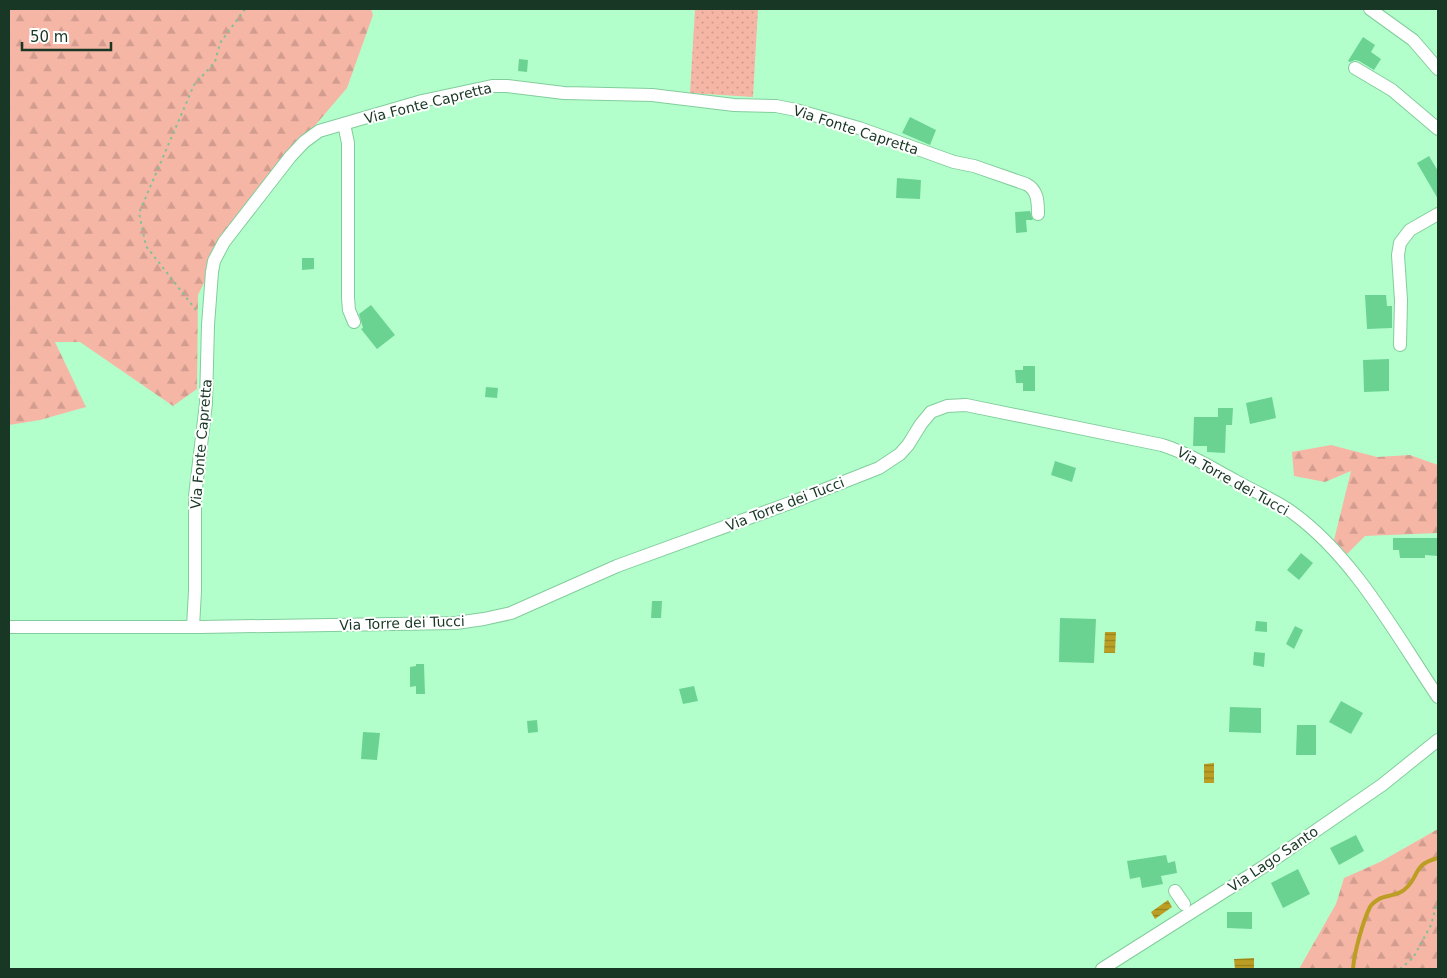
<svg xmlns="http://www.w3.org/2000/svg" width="1447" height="978" viewBox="0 0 1447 978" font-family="'DejaVu Sans',sans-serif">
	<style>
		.grass { fill: url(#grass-dots) }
		.forest { fill: url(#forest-firs) }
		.water { fill: url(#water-rules) }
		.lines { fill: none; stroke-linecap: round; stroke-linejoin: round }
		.stream { stroke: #bb9e23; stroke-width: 4 }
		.building { fill: #6ad392 }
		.street-casing { stroke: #82cd9c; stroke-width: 14 }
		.path { stroke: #82c097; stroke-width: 2; stroke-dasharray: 2.5 4; stroke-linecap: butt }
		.street { stroke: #fff; stroke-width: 12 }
		.labels { text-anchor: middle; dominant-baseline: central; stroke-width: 4; stroke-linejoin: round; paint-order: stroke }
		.street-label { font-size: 14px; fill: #183724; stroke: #fff }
	</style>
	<defs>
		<pattern id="grass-dots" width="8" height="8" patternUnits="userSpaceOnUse" patternTransform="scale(1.25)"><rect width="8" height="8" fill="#f6b6a6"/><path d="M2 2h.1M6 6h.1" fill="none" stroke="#d29d8f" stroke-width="1.8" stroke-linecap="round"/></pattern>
		<pattern id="forest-firs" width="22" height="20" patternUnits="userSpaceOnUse" patternTransform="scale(1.25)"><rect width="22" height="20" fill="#f6b6a6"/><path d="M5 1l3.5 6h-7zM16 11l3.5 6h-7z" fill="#d29d8f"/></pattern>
		<pattern id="water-rules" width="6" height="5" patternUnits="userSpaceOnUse" patternTransform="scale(1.25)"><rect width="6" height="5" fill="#bb9e23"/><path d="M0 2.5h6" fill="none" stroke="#97821e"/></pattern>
	</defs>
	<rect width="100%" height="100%" fill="#b3ffcc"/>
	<!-- grass -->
	<path class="grass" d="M695 9H758L753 97 690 93Z"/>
	<!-- forest -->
	<g class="forest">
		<path d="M9 9H371L373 15 347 88 236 218 198 295 197 389 173 406 80 342H55L86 407 40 420 9 425Z"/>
		<path d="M1331 445 1377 457 1410 455 1438 465V533L1365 536 1347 554 1334 540 1351 471 1325 482 1294 476 1292 452Z"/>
		<path d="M1438 829V969H1299L1336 904 1344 878 1380 862Z"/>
	</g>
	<!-- water -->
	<g class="water">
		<path d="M1105 632H1116L1115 653H1104Z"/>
		<path d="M1214 763V783H1204V764Z"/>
		<path d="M1168 900 1172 907 1155 919 1151 912Z"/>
		<path d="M1254 958V969H1235L1234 959Z"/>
	</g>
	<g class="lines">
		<!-- stream -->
		<path class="stream" d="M1353 969C1354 953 1363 921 1370 907 1372 903 1376 901 1379 899 1386 895 1397 896 1404 890 1421 876 1411 865 1438 858"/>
	</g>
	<!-- building -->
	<g class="building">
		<path d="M1363 37 1375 45 1371 52 1381 59 1374 70 1359 61 1355 60 1350 62 1348 61Z"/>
		<path d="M519 59 528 60 527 72 518 71Z"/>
		<path d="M910 117 936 130 930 145 902 133Z"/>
		<path d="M1429 156 1438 171V199L1417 163Z"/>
		<path d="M897 178 921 180 920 199 896 198Z"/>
		<path d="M1030 211 1033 220H1026L1027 232 1016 233 1015 212Z"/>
		<path d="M302 258H314V269L302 270Z"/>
		<path d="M1365 295H1386L1387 306H1392V328L1367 329Z"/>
		<path d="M371 305 395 335 377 349 361 329 363 328 359 314Z"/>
		<path d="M1389 359V391L1364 392 1363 360Z"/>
		<path d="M1023 366H1035V391H1023V383H1016L1015 370H1023Z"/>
		<path d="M486 387 498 388 497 398 485 397Z"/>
		<path d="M1272 397 1276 418 1250 424 1246 403Z"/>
		<path d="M1218 408H1233L1232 425H1226L1225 453 1207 452V446H1193L1194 417H1218Z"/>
		<path d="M1055 461 1076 468 1072 482 1051 475Z"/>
		<path d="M1393 538H1438V556L1425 555V558H1400L1399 550H1393Z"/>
		<path d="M1301 553 1313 563 1299 580 1287 570Z"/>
		<path d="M652 601H662L661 618H651Z"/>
		<path d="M1060 618 1096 619 1094 663 1059 662Z"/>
		<path d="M1256 621 1267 622V632L1255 631Z"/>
		<path d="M1295 626 1303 630 1294 649 1286 644Z"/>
		<path d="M1254 652 1265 653 1264 667 1253 665Z"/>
		<path d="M416 664H424L425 694H416V686L410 687V667L416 666Z"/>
		<path d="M694 686 698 701 683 704 679 689Z"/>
		<path d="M1341 701 1363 713 1351 734 1329 722Z"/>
		<path d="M1230 707 1261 708V733L1229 732Z"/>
		<path d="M537 720 538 732 528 733 527 721Z"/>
		<path d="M1297 725H1316V755H1296Z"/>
		<path d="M363 732 380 733 377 760 361 759Z"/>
		<path d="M1356 835 1364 851 1339 865 1330 848Z"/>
		<path d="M1166 855 1168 863 1175 861 1177 873 1161 876 1163 884 1142 888 1140 877 1130 879 1127 861Z"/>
		<path d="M1298 869 1310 894 1283 908 1271 883Z"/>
		<path d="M1227 912H1252V929L1227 928Z"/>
	</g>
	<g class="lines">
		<!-- street casing -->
		<g class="street-casing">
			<g id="street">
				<path d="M1370 9 1413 40 1438 69"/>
				<path d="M1355 68 1392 90 1438 129"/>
				<path d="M344 124 348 143V298L349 310 354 322"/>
				<path d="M1400 345 1401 300 1398 255 1400 243 1410 230 1438 214"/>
				<path d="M9 627H199L456 623 484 619 511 613 617 566 790 503 879 468 900 454 908 445 921 424 931 412 947 406 966 405 1162 445C1187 453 1210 467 1234 480 1253 491 1275 500 1293 513 1355 558 1396 635 1438 697"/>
				<path d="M193 627 195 591V496L206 403 208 325 212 272 214 261 224 242 290 157 304 142 319 131 422 101 492 86H507L564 93 652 95 734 105 776 106 796 110 859 128 954 162 974 166 1026 184C1038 190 1038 202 1038 214"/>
				<path d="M1175 891 1184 904"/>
				<path d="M1102 969 1263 867 1382 785 1438 740"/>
			</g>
		</g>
		<!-- path -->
		<g class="path">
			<path d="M196 310 146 246 139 213 194 85 215 62 220 43 245 9"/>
			<path d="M1400 969 1413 958 1431 925 1438 899"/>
		</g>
		<!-- street -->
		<use href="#street" class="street"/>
	</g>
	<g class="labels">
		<!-- street labels -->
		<g class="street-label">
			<text transform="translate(428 103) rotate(-14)">Via Fonte Capretta</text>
			<text transform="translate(856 130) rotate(18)">Via Fonte Capretta</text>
			<text transform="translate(201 444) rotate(-85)">Via Fonte Capretta</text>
			<text transform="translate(1233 481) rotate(29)">Via Torre dei Tucci</text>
			<text transform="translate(785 504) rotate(-21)">Via Torre dei Tucci</text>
			<text transform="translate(402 623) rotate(-2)">Via Torre dei Tucci</text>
			<text transform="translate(1273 859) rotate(-34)">Via Lago Santo</text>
		</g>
	</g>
	<!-- border -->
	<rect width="1447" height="978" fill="none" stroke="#183724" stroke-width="20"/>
	<!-- scale -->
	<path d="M22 42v8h89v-8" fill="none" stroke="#183724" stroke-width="2.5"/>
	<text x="30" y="42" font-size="15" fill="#183724" stroke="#ffffff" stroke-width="4" paint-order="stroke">50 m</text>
</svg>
